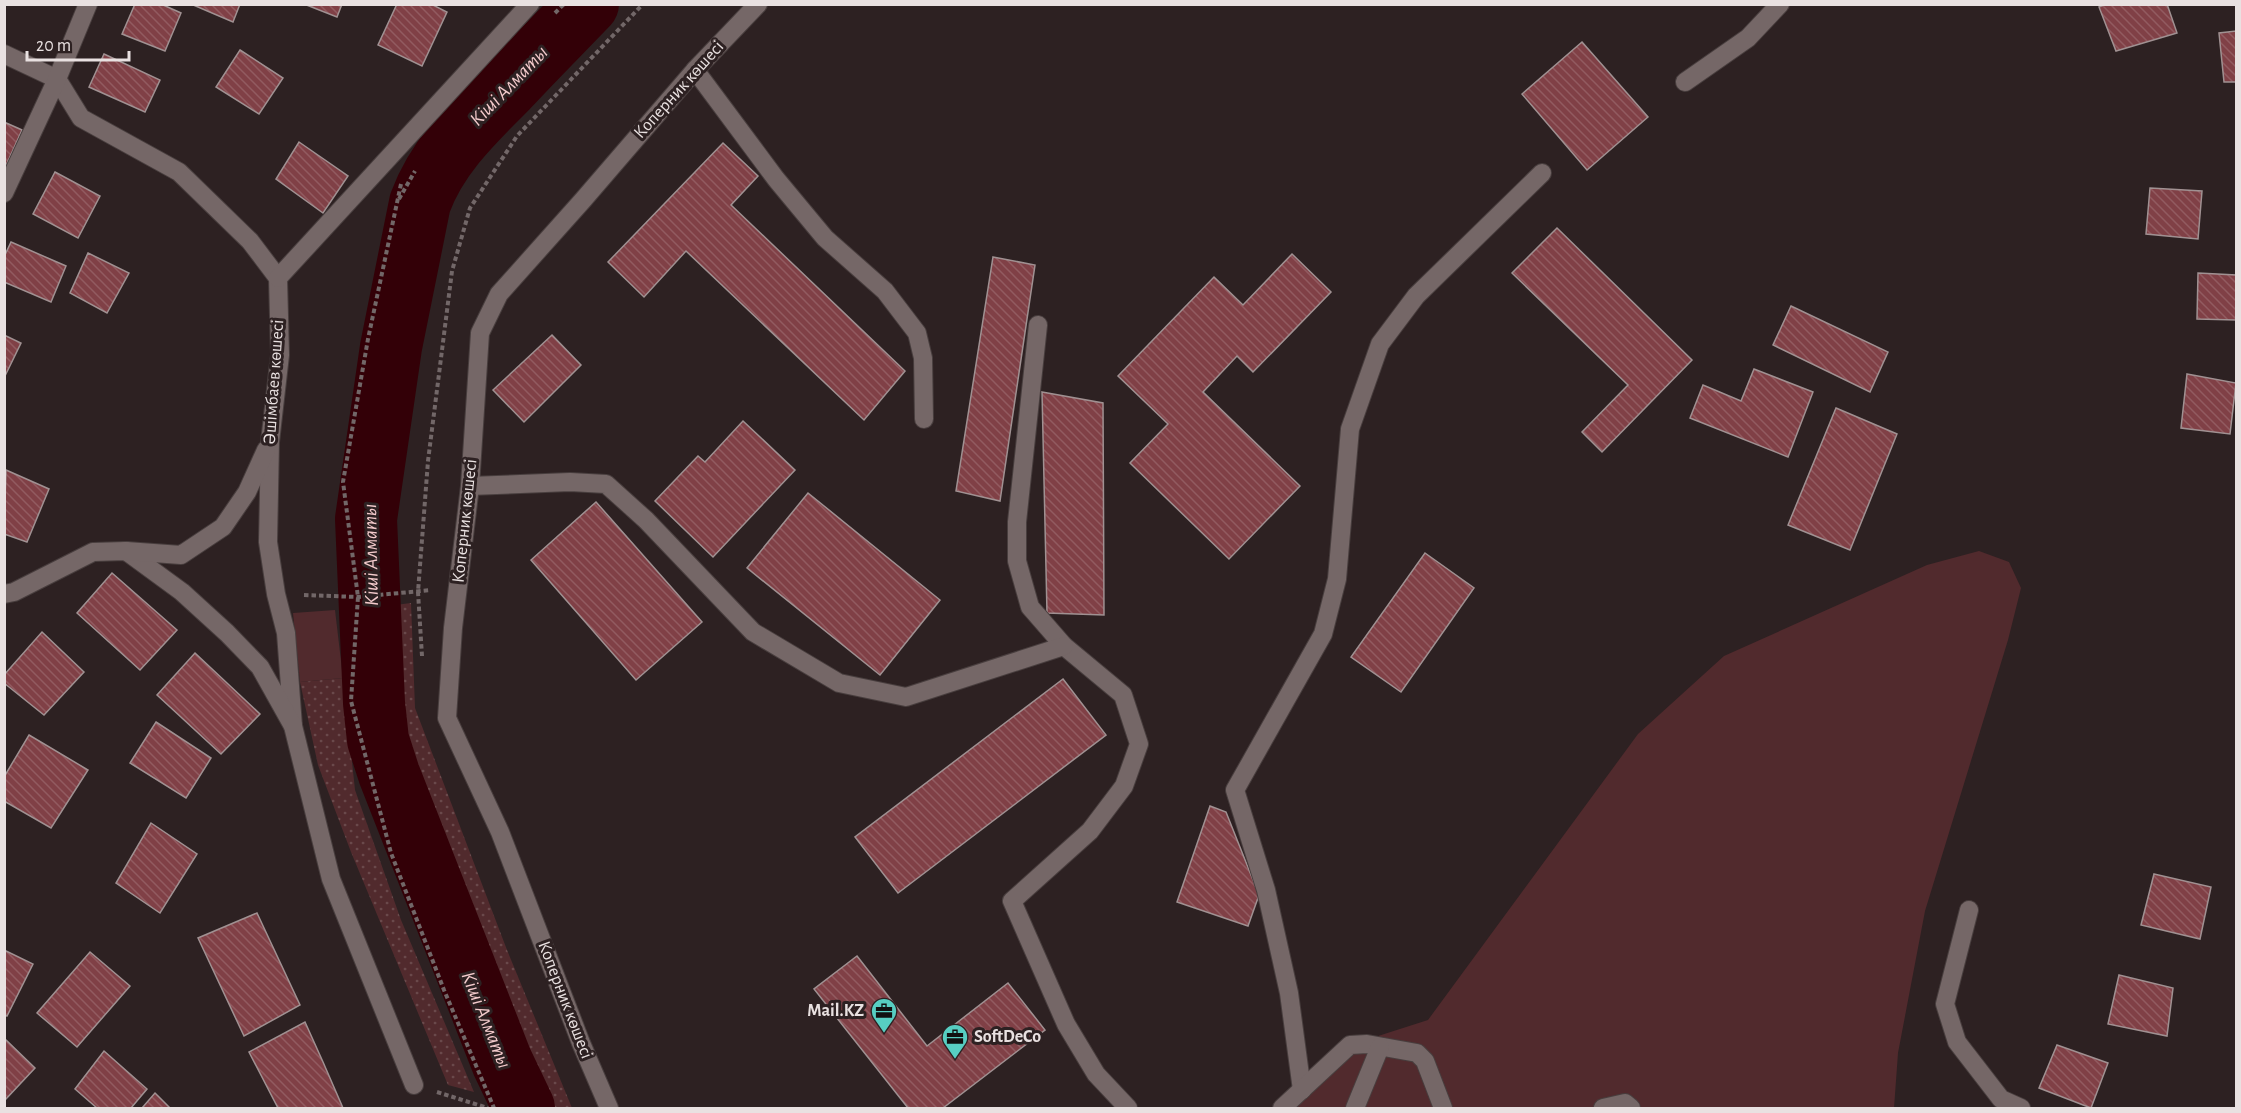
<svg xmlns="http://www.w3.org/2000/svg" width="2241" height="1113" viewBox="0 0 2241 1113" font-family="'Alegreya Sans',sans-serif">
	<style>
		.grass { fill: url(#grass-dots) }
		.garden { fill: #512a2d }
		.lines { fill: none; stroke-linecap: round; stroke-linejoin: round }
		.river { stroke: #330007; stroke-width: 62 }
		.building { fill: url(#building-back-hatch); stroke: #a09192; stroke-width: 1.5 }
		.minor-casing { stroke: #483e3e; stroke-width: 20 }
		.path { stroke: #726768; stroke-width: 4; stroke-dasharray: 4.5 3; stroke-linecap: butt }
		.minor { stroke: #756767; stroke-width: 18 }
		.labels { text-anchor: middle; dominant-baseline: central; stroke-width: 6; stroke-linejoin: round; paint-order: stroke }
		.street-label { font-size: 18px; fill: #e9e1e1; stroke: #2d2122 }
		.poi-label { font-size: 18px; font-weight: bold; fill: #e9e1e1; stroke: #2d2122; text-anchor: end }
		.water-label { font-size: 20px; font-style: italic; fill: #f4cbcc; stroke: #2d2122 }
	</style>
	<defs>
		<pattern id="grass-dots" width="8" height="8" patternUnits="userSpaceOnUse" patternTransform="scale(1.5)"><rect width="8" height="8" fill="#512a2d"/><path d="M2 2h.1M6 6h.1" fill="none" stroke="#6a494b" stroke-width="1.8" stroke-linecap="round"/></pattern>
		<pattern id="building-back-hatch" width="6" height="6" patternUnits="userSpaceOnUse" patternTransform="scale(1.5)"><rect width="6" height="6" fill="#804046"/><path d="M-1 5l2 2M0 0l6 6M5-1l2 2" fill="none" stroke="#925b60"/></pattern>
	</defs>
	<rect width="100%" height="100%" fill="#2d2122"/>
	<!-- grass -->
	<g class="grass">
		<path d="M411 603 415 708 507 950 572 1108H535L514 1063 387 707 380 607Z"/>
		<path d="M343 678 355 790 401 920 474 1092 448 1085 351 852 318 765 300 682Z"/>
	</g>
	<!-- garden -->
	<g class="garden">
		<path d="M1979 551 2009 562 2021 588 2008 640 1925 911 1898 1053 1894 1108H1289L1350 1045 1428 1020 1638 734 1724 656 1927 565Z"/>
		<path d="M335 610 343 678 300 682 293 613Z"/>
	</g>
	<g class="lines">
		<!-- river -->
		<path class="river" d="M524 1108 502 1062 389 774 378 740 374 703 366 519 391 347 420 203C437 156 473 122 508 87 534 59 561 32 588 4"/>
	</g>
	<!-- building -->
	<g class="building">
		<path d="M135 4H161L181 13 165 51 122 34Z"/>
		<path d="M191 4H240L233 22Z"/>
		<path d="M304 4H342L337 17Z"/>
		<path d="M397 4H431L447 12 422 66 378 45Z"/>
		<path d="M2106 4H2167L2177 33 2116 51 2099 7Z"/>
		<path d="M2236 31V82H2224L2219 33Z"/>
		<path d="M1582 42 1648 117 1587 170 1522 94Z"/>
		<path d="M240 50 283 78 259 114 216 87Z"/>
		<path d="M104 54 160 80 145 112 89 87Z"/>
		<path d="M4 122 22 130 4 170Z"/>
		<path d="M299 142 348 176 323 213 276 179Z"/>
		<path d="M723 143 758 176 731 205 905 371 864 420 686 251 644 297 608 262Z"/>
		<path d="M55 172 100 196 78 238 33 214Z"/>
		<path d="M2150 188 2202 191 2198 239 2146 234Z"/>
		<path d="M1557 228 1692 360 1602 452 1582 432 1628 385 1512 273Z"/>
		<path d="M11 242 66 266 51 302 4 282V257Z"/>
		<path d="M88 253 129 273 107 313 70 293Z"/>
		<path d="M1292 254 1331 292 1253 372 1237 356 1203 392 1300 486 1229 559 1130 463 1168 424 1118 376 1214 277 1243 305Z"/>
		<path d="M993 257 1035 265 1000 501 956 491Z"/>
		<path d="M2198 273 2236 275V320L2197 319Z"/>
		<path d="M1791 306 1888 352 1870 392 1773 345Z"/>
		<path d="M4 335 21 343 4 378Z"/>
		<path d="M552 335 581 365 524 422 493 390Z"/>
		<path d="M1754 369 1813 392 1788 457 1690 418 1703 385 1741 401Z"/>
		<path d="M2187 374 2236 383 2230 434 2181 428Z"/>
		<path d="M1042 392 1103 403 1104 615 1047 613Z"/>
		<path d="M1836 408 1897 434 1850 550 1788 525Z"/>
		<path d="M743 421 795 470 713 557 655 501 698 456 705 462Z"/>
		<path d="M6 470 49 489 27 542 4 534Z"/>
		<path d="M808 493 940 600 880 675 747 568Z"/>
		<path d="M596 502 702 622 636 680 531 560Z"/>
		<path d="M1425 553 1474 588 1401 692 1351 657Z"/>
		<path d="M112 573 177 630 140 670 77 613Z"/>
		<path d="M42 632 84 672 44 715 4 683V675Z"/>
		<path d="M195 653 260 714 221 754 157 695Z"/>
		<path d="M1063 679 1106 735 898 893 855 837Z"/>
		<path d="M156 722 211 758 186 798 130 763Z"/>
		<path d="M29 735 88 770 51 828 4 801V777Z"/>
		<path d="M1210 806 1226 812 1259 895 1248 926 1177 902Z"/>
		<path d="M151 823 197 854 160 913 116 883Z"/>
		<path d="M2154 874 2211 887 2200 939 2141 925Z"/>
		<path d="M257 913 300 1005 244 1036 198 938Z"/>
		<path d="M4 950 33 964 7 1016 4 1015Z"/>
		<path d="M90 952 130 986 77 1047 37 1013Z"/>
		<path d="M857 956 927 1046 1008 983 1045 1030 943 1108H908L814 989Z"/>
		<path d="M2119 975 2173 988 2167 1036 2108 1024Z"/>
		<path d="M305 1022 323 1062 343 1108H278L249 1052Z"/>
		<path d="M4 1038 35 1068 4 1101Z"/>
		<path d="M2057 1045 2108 1063 2091 1108 2039 1088Z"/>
		<path d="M104 1051 147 1089 131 1108H97L75 1089Z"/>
		<path d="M155 1093 170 1108H142Z"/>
	</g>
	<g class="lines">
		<!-- minor casing -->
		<g class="minor-casing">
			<g id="minor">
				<path d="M4 54 57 79 81 118 179 172 250 241 278 278 280 355 270 442 268 542 276 594 286 633 293 726"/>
				<path d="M695 70 776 179 825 238 885 291 917 333 923 358 924 419"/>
				<path d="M1685 82 1748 38 1780 4"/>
				<path d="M4 193 57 79 88 4"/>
				<path d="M278 278 530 4"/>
				<path d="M1038 325 1017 522V561L1030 607 1064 646 1123 695 1139 744 1124 786 1090 831 1012 901 1066 1024 1096 1074 1128 1108"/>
				<path d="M470 486 570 482 606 484 646 520 753 632 839 683 906 697 1064 646"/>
				<path d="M126 551 182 592 227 633 260 667 293 726 331 879 414 1085"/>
				<path d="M4 594 14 592 93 552 126 551 181 555 223 527 247 492 266 450"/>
				<path d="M1969 910 1945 1004 1957 1042 2001 1099 2021 1108"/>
				<path d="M1302 1090 1289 993 1266 890 1235 790 1323 634 1337 579 1350 429 1380 344 1416 296 1542 173"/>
				<path d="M609 1108 581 1043 500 832 447 718 453 628 470 486 480 333 499 294 583 200 695 70 758 4"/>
				<path d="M1282 1108 1350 1045 1367 1044 1417 1053 1425 1061 1443 1108"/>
				<path d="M1355 1108 1380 1047"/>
				<path d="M1603 1108 1625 1103 1631 1108"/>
			</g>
		</g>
		<!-- path -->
		<g class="path">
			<path d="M555 13 564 4"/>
			<path d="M401 184 368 339 343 482 358 597 351 701 391 853 444 990 494 1108"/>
			<path d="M399 199 415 171"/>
			<path d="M304 595 358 597 431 590"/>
			<path d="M422 656 418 592 428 461 452 271 470 208 517 136 643 4"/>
			<path d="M437 1092 488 1108"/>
		</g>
		<!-- minor -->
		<use href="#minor" class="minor"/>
	</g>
	<!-- icons -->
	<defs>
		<g id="office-pin" transform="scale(1.35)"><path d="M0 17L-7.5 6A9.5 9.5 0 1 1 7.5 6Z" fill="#57cec2" stroke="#2d2122"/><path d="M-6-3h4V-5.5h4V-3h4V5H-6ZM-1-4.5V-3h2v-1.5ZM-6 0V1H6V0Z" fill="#111"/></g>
	</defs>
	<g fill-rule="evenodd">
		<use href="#office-pin" x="884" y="1011"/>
		<use href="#office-pin" x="955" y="1037"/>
	</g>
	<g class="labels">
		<!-- street labels -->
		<g class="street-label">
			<text transform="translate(679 90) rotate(-48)">Коперник көшесі</text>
			<text transform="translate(274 382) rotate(-86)">Әшімбаев көшесі</text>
			<text transform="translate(465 521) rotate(-84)">Коперник көшесі</text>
			<text transform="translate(565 1000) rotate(69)">Коперник көшесі</text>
		</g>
		<!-- poi labels -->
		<g class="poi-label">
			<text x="864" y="1011">Mail.KZ</text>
			<text x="974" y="1037" text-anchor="start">SoftDeCo</text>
		</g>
		<!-- water labels -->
		<g class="water-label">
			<text transform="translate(509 86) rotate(-46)">Кіші Алматы</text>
			<text transform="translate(371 555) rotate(-91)">Кіші Алматы</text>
			<text transform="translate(486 1020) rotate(68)">Кіші Алматы</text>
		</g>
	</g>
	<!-- border -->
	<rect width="2241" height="1113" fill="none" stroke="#e9e1e1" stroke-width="12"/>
	<!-- scale -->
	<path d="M27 51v9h102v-9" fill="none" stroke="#e9e1e1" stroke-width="3"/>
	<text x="36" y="51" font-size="18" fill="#e9e1e1" stroke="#2d2122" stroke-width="4.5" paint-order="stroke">20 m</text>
</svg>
